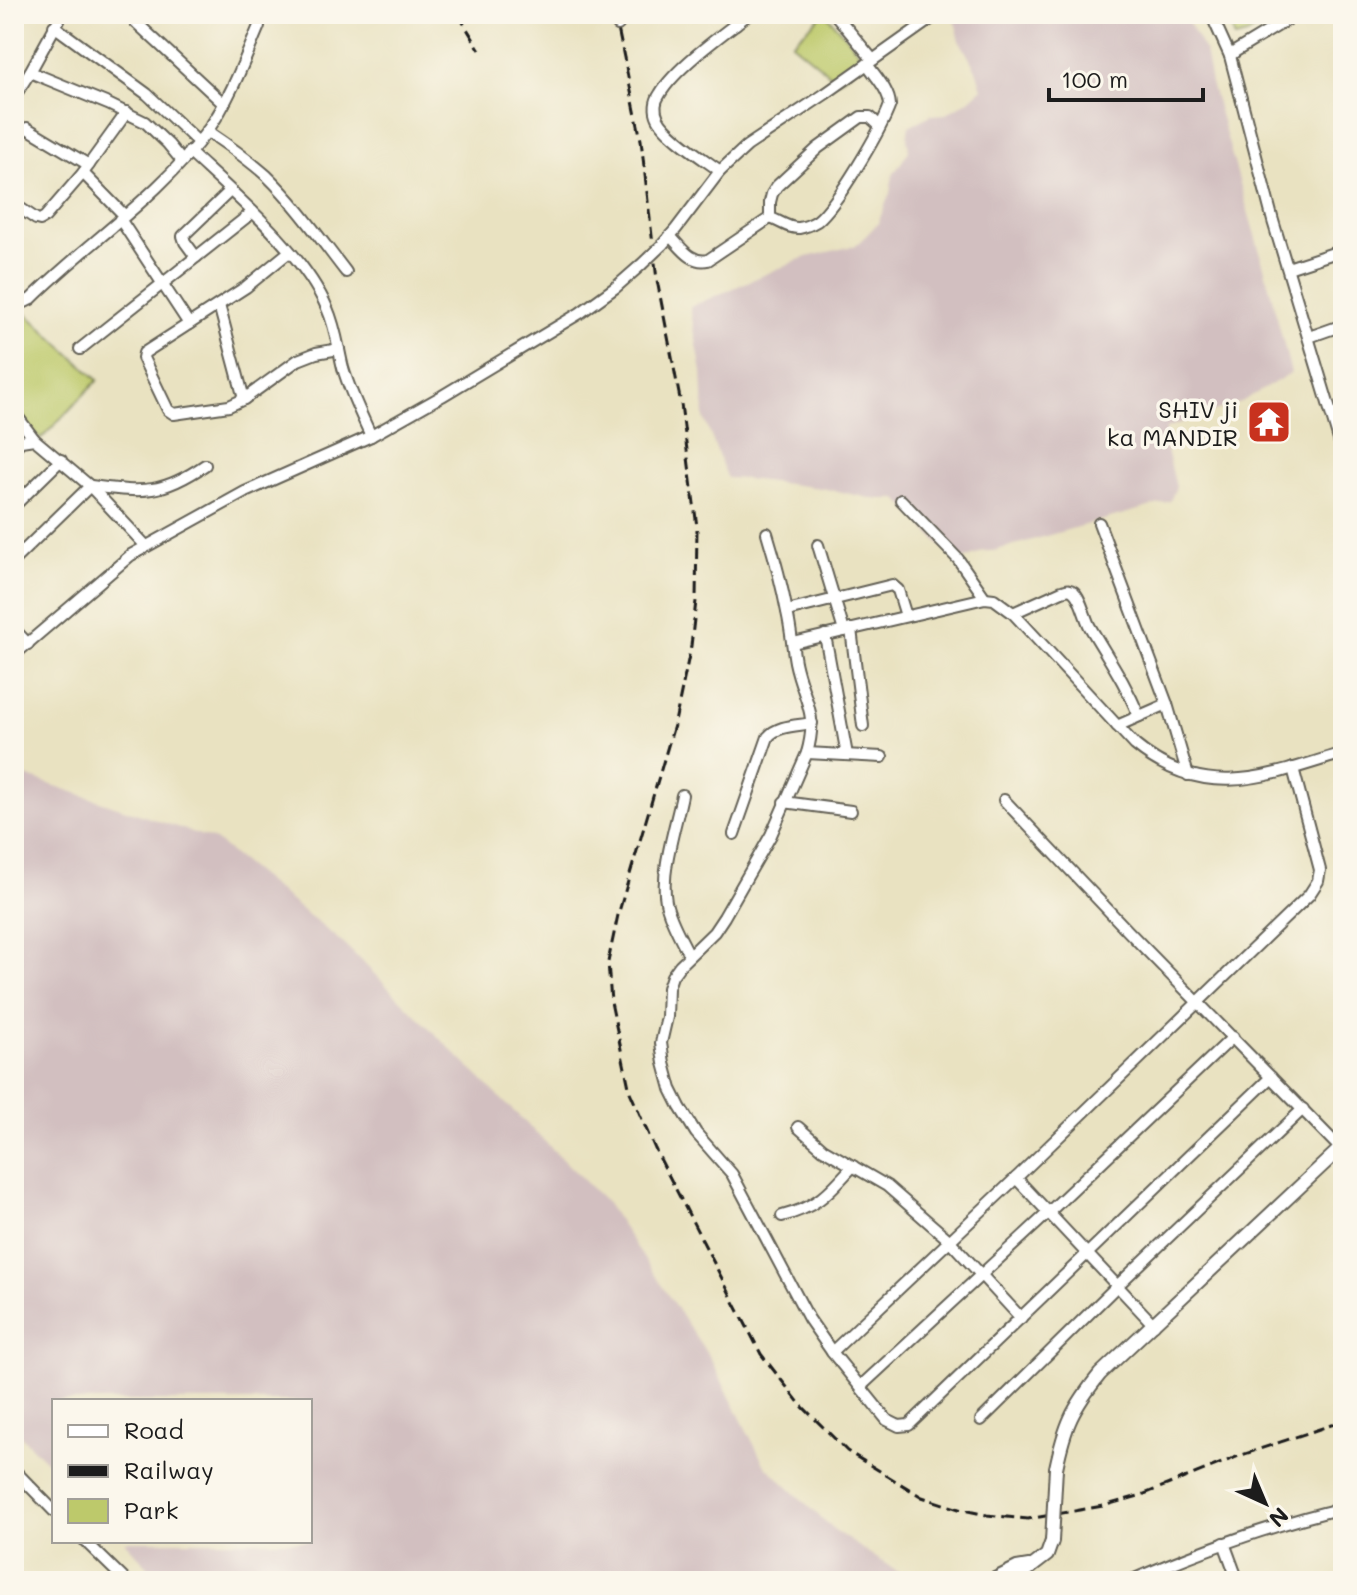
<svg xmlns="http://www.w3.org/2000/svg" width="1357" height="1595" viewBox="0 0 1357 1595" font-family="Mali,sans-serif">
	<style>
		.industrial { fill: #d2bfc0 }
		.green { fill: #bdc96b; stroke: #6c7244; stroke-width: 2 }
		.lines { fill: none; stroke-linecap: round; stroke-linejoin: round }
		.minor-casing { stroke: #646156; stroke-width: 14 }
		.tertiary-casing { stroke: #646156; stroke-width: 16 }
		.minor { stroke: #fff; stroke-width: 10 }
		.tertiary { stroke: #fff; stroke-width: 12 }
		.rail { stroke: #1c1c1c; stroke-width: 3; stroke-dasharray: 12 6; stroke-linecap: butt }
		.minor-bridge-casing { stroke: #646156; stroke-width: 14; stroke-linecap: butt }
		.tertiary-bridge-casing { stroke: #646156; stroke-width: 16; stroke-linecap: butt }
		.minor-bridge { stroke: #fff; stroke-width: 10 }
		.tertiary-bridge { stroke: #fff; stroke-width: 12 }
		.labels { text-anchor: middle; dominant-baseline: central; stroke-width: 7; stroke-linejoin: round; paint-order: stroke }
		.poi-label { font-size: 24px; fill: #1c1c1c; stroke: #fbf7ec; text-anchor: end }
	</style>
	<rect width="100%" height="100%" fill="#fbf7ec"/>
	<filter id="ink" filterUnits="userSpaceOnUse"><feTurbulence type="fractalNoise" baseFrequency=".0125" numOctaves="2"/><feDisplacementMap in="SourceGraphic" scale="16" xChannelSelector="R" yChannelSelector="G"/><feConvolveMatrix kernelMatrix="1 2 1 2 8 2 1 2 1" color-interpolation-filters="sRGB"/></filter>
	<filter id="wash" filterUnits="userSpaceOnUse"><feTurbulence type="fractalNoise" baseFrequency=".006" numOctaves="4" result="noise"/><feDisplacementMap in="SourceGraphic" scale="32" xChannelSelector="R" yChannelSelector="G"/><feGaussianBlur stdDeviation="1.8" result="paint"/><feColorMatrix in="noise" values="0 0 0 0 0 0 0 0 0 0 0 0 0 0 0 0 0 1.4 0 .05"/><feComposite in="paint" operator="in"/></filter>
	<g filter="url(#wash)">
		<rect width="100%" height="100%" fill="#e9e2c1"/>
		<!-- industrial -->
		<g class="industrial">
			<path d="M953 14H1183L1205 51 1211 83 1265 270 1291 373 1243 401 1166 428V446L1176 487 1170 501 993 551H984L957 563 898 499H875L821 488 747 479 727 478 704 418 702 372 690 307 803 258 857 245 878 223 890 193 893 175 909 151 907 138 909 126 931 115 946 114 966 102 982 89 977 72 960 41Z"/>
			<path d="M14 772 215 840 344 944 606 1202 710 1358 764 1464 835 1531 912 1581H161L124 1541H310V1401H54V1469L14 1429Z"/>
		</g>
		<!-- green -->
		<g class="green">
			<path d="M823 14H826L866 60 838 81 792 43Z"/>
			<path d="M1226 14H1281L1247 35 1235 38Z"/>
			<path d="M14 302 98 380 41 439 14 415Z"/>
		</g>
	</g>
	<g filter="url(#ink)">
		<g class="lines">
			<!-- minor casing -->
			<g class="minor-casing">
				<g id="minor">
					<path d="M127 14 224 104"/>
					<path d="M729 14 736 24"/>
					<path d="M835 14 873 60"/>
					<path d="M1211 14 1230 56"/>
					<path d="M1297 14 1236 51 1230 56 1273 221 1343 453"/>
					<path d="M618 25 626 14"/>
					<path d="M54 26 147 94 198 142"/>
					<path d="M30 72 108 104 145 122 168 144 182 161"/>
					<path d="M14 97 30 72 62 14"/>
					<path d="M27 128 89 165"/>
					<path d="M207 131C228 145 248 159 267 176 297 205 321 240 346 272"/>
					<path d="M189 152C234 194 303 252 327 308 336 328 338 348 343 368 350 392 361 414 371 436"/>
					<path d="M720 171C704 159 665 134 658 118 654 110 655 101 660 94 675 68 724 33 749 14"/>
					<path d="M83 173 124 215"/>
					<path d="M14 204 36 219 40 220 45 217 83 173 127 112"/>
					<path d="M770 218V202L772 194 777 186 818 148 861 117H870L880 126"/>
					<path d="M120 219 189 324"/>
					<path d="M670 236C681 247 691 264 708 260L770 218C780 221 789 229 799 228 805 227 812 224 817 221 837 205 881 130 890 105 889 90 876 77 867 64"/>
					<path d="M662 245 676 229 720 171 747 146 825 94 935 16 943 14"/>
					<path d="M289 252 246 287 144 353 143 358 168 410 174 414 229 406 244 399 298 360 316 353 339 349"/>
					<path d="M196 257 185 242 183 236 230 191"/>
					<path d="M1288 268 1343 250"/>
					<path d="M14 295 25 302 31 299C88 242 160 196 208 130 229 101 245 59 259 26L257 14"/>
					<path d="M219 305 244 399"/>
					<path d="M1309 337 1343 325"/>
					<path d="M80 349 253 212"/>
					<path d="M14 412 34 439"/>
					<path d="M14 448 21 441 34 439 90 486 146 546"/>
					<path d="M901 500 958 559 985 598"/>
					<path d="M14 506 61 460"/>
					<path d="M1099 523 1167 704 1188 775"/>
					<path d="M767 533C775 559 782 586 787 612 791 629 792 645 795 662 803 700 819 711 807 753L771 835 724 917 714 932 680 965 672 976 668 988 667 1017 661 1043 664 1063 671 1089 680 1107 696 1133 732 1174 809 1319 832 1352 887 1420 899 1426 909 1425 1271 1077"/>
					<path d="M818 545 844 631"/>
					<path d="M14 560 90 486C141 492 160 496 205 465"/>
					<path d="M787 611 892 585 898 590 906 616"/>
					<path d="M1013 613 1062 591C1067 590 1069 588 1074 592 1081 598 1085 618 1090 627 1108 658 1125 682 1139 716"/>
					<path d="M14 629 28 644"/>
					<path d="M851 629 863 726"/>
					<path d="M825 635 847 755"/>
					<path d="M793 643 985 598 994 599 1013 613 1135 745C1204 802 1266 777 1343 753"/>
					<path d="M14 655 131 555 245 492 371 436 442 396 580 313 616 287 641 265"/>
					<path d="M1117 726 1167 704"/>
					<path d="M807 753 882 757"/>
					<path d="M682 795C676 825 660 872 666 902 670 921 681 938 689 955"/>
					<path d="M1004 800 1128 931 1340 1148"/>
					<path d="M784 802 851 811"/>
					<path d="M734 834 768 737C778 725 797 726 812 723"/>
					<path d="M798 1127 823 1149 887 1186 949 1240 1021 1318"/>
					<path d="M1016 1178 1154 1325"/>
					<path d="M782 1216C818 1207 829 1192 853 1166"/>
					<path d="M832 1352 1016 1178 1309 895 1318 881 1320 870 1293 768"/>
					<path d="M861 1386 1048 1213 1233 1037"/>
					<path d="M981 1420 1117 1286 1303 1109"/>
					<path d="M14 1470 54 1511"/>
					<path d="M85 1541 126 1581"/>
					<path d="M1224 1543 1238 1581"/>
					<path d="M1130 1581C1199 1551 1270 1525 1343 1508"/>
				</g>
			</g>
			<!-- tertiary casing -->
			<g class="tertiary-casing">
				<g id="tertiary">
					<path d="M1056 1468C1065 1425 1072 1409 1100 1374L1343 1146"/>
					<path d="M991 1581 1017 1568 1029 1566"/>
					<path d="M1013 1581 1047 1555 1052 1541"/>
				</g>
			</g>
			<!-- minor -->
			<use href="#minor" class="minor"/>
			<!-- tertiary -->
			<use href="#tertiary" class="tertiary"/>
			<!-- rail -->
			<g class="rail">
				<path d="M458 14 480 50"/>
				<path d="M615 14 641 140 657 280 681 404 697 527 696 601 691 646 675 722 618 915 608 962 611 1002 630 1092 655 1149 761 1354 800 1404 847 1451 922 1497 959 1509 987 1515 1028 1519 1103 1506 1142 1495 1239 1456 1343 1421"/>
			</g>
			<!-- minor-bridge casing -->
			<g class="minor-bridge-casing">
				<path id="minor-bridge" d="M641 265 662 245"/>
			</g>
			<!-- tertiary-bridge casing -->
			<g class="tertiary-bridge-casing">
				<path id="tertiary-bridge" d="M1052 1541 1056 1468"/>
			</g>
			<!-- minor-bridge -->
			<use href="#minor-bridge" class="minor-bridge"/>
			<!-- tertiary-bridge -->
			<use href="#tertiary-bridge" class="tertiary-bridge"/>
		</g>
	</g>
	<!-- icons -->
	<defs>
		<g id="temple-square" transform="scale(2.3)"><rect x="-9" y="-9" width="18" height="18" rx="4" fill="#c8321e" stroke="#fbf7ec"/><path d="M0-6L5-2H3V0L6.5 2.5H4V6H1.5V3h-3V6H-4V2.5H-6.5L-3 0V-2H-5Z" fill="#fff"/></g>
	</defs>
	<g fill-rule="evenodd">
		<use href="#temple-square" x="1269" y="422"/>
	</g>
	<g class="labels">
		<!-- poi labels -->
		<g class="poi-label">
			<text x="1238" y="408">SHIV ji<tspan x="1238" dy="28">ka MANDIR</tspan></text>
		</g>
	</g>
	<!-- margin -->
	<rect width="1357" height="1595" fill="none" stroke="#fbf7ec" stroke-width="48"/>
	<!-- legend -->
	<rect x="52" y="1399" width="260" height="144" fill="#fbf7ec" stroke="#a29f99" stroke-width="2"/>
	<rect x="68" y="1425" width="40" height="12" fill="#ffffff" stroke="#a29f99" stroke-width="2"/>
	<text x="124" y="1439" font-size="24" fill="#1c1c1c">Road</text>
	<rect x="68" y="1465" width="40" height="12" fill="#1c1c1c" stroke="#a29f99" stroke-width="2"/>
	<text x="124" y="1479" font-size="24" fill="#1c1c1c">Railway</text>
	<rect x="68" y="1499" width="40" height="24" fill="#bdc96b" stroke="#a29f99" stroke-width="2"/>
	<text x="124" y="1519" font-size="24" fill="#1c1c1c">Park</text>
	<!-- north arrow -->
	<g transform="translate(1265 1503) rotate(136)" stroke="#fbf7ec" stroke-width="6" paint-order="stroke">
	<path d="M0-6L14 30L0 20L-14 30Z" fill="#1c1c1c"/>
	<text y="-12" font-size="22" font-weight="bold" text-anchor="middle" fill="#1c1c1c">N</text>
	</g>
	<!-- scale -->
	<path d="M1049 88v12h154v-12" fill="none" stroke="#1c1c1c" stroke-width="4"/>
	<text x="1061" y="88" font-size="24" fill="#1c1c1c" stroke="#fbf7ec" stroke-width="6" paint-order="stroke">100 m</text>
</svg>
